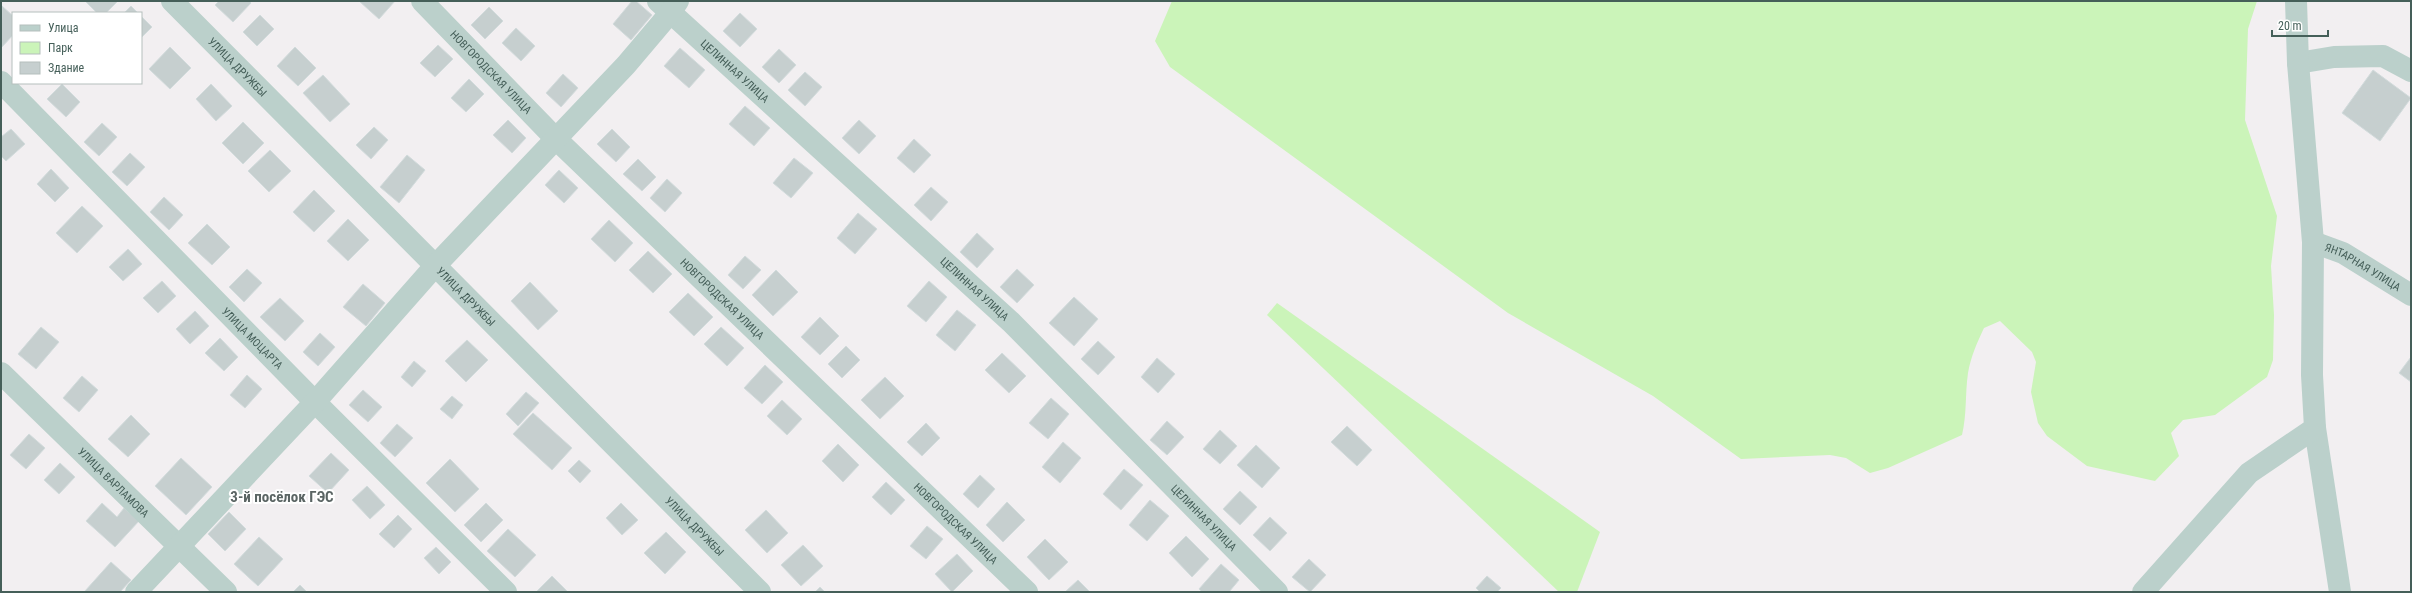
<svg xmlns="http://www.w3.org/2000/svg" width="2412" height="593" viewBox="0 0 2412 593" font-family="'Roboto Condensed',sans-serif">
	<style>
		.green { fill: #cbf4b9 }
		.building { fill: #c6cfcf; stroke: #d2dbdc }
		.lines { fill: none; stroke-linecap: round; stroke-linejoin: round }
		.minor { stroke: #bbd0cb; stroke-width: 22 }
		.labels { text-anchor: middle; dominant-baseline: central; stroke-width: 4; stroke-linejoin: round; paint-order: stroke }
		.street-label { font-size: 11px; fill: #455f59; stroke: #fff }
		.district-label { font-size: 15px; font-weight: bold; fill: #5b6564; stroke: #fff }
	</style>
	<rect width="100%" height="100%" fill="#f2eff1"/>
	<!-- green -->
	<g class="green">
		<path d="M1172 1H2257L2248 29 2245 120 2277 216 2271 266 2274 315 2273 360 2267 377 2215 415 2183 420 2171 433 2179 456 2155 481 2087 466 2047 436 2038 423 2031 392 2036 362 2032 352 2000 321 1984 328C1977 343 1971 356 1968 373 1965 394 1967 414 1962 435L1888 468 1870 473 1846 458 1830 455 1741 459 1653 396 1508 313 1170 67 1155 41Z"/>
		<path d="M1277 303 1600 532 1577 592H1559L1267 315Z"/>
	</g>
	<!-- building -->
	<g class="building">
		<path d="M85 1H118L106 13H97Z"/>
		<path d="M219 1H249L251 3 233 22 215 5Z"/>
		<path d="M359 1H395L379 19Z"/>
		<path d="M632 1H636L652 15 631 40 613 24Z"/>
		<path d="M2 6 13 16V35L1 48Z"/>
		<path d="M131 6 138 13H124Z"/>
		<path d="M489 7 503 21 485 39 471 25Z"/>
		<path d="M740 13 757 29 740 47 723 31Z"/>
		<path d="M260 15 274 29 257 46 243 32Z"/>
		<path d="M141 16 152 27 141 38Z"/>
		<path d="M516 28 535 46 521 61 502 43Z"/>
		<path d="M438 45 453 59 435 77 420 63Z"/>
		<path d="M170 47 191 68 170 89 149 69Z"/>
		<path d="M295 47 316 68 298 86 277 66Z"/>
		<path d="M680 48 705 70 689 88 664 66Z"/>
		<path d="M779 49 796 65 779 83 762 67Z"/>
		<path d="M2373 70 2411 98 2380 141 2342 113Z"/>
		<path d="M805 72 822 87 805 106 788 90Z"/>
		<path d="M563 74 578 88 561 107 546 93Z"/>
		<path d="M323 75 350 104 330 122 303 93Z"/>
		<path d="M469 79 484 94 466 112 451 98Z"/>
		<path d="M62 84 80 102 66 117 47 99Z"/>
		<path d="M211 84 232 106 216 121 196 99Z"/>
		<path d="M745 106 770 128 754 146 729 124Z"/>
		<path d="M508 120 526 138 512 153 493 135Z"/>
		<path d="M859 120 876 136 859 154 842 138Z"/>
		<path d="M243 122 264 143 243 164 222 143Z"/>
		<path d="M102 123 117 137 99 156 84 142Z"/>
		<path d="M374 127 388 140 371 159 356 145Z"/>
		<path d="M11 129 25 144 6 161 1 156V137Z"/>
		<path d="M612 129 630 147 616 162 597 144Z"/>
		<path d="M914 139 931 155 914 173 897 158Z"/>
		<path d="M270 150 291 171 269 192 248 171Z"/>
		<path d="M130 153 145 167 127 186 112 172Z"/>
		<path d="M407 155 425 170 399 203 380 187Z"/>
		<path d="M794 158 813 173 791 198 773 183Z"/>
		<path d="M638 159 656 177 642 191 623 174Z"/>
		<path d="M51 169 69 188 55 202 37 184Z"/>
		<path d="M559 170 578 188 564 203 545 185Z"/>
		<path d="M667 179 682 193 665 212 650 198Z"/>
		<path d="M931 187 948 202 931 221 914 205Z"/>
		<path d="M314 190 335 211 314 232 293 212Z"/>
		<path d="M164 197 183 215 169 230 150 212Z"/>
		<path d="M82 206 103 226 77 253 56 233Z"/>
		<path d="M858 213 877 229 855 254 837 238Z"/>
		<path d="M348 219 369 240 348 261 327 241Z"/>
		<path d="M609 220 633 243 615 262 591 239Z"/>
		<path d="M207 224 230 247 212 265 188 243Z"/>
		<path d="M977 233 994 249 977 268 960 252Z"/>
		<path d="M128 249 142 264 123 281 109 267Z"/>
		<path d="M648 251 672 274 653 293 629 270Z"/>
		<path d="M745 256 761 270 743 289 728 275Z"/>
		<path d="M247 269 262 283 244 302 229 287Z"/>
		<path d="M1017 269 1034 285 1017 303 1000 287Z"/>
		<path d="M776 270 798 292 773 316 752 295Z"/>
		<path d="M162 281 176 296 158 313 143 298Z"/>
		<path d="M929 281 947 297 926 322 907 306Z"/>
		<path d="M530 282 558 311 538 330 511 301Z"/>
		<path d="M363 284 385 303 366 326 343 307Z"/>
		<path d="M688 293 713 317 694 336 669 312Z"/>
		<path d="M1074 297 1098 319 1074 346 1049 323Z"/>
		<path d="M280 298 304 321 285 341 260 317Z"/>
		<path d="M957 310 976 325 955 351 936 335Z"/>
		<path d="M195 311 209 326 190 344 176 329Z"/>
		<path d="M820 317 839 336 820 355 801 337Z"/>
		<path d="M41 327 59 342 36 369 18 354Z"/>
		<path d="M721 327 744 348 727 366 704 344Z"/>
		<path d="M320 333 335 347 318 366 303 352Z"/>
		<path d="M220 338 238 357 224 371 205 353Z"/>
		<path d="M467 340 488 360 466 382 445 361Z"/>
		<path d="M1098 341 1115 357 1098 375 1081 359Z"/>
		<path d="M846 346 860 360 842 378 828 364Z"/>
		<path d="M1002 353 1026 376 1009 393 985 370Z"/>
		<path d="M2411 357V382L2399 373Z"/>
		<path d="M1157 358 1175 374 1158 393 1141 377Z"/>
		<path d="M414 361 426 371 412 387 401 377Z"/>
		<path d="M765 365 783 382 762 404 744 388Z"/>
		<path d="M247 375 262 389 245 408 230 395Z"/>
		<path d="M82 376 98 390 79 412 63 398Z"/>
		<path d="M885 377 904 396 880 419 861 400Z"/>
		<path d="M363 390 382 407 368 422 349 405Z"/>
		<path d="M526 392 539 403 518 426 506 414Z"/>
		<path d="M452 396 463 405 452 419 440 409Z"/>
		<path d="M1051 398 1069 414 1048 439 1029 423Z"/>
		<path d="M782 400 802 419 787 435 767 416Z"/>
		<path d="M533 413 572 448 552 470 513 434Z"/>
		<path d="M131 415 150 434 128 457 108 439Z"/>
		<path d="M1167 421 1184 437 1167 455 1150 440Z"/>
		<path d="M926 423 940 438 922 456 907 442Z"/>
		<path d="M397 424 413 438 395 457 380 443Z"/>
		<path d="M1347 426 1372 450 1357 466 1331 442Z"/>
		<path d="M1220 430 1237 446 1220 464 1203 449Z"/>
		<path d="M29 434 45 448 26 469 10 455Z"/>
		<path d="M1063 442 1081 458 1060 483 1042 467Z"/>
		<path d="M838 444 859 465 843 482 822 461Z"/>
		<path d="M1256 445 1280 468 1262 488 1237 465Z"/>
		<path d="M331 453 349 470 328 493 309 476Z"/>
		<path d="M181 458 212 487 186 515 155 486Z"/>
		<path d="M450 459 479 489 455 512 426 483Z"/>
		<path d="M579 460 591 471 580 483 568 471Z"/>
		<path d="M60 463 75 477 59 494 44 480Z"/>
		<path d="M1124 469 1143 485 1121 510 1103 494Z"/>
		<path d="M980 475 995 489 978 508 963 494Z"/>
		<path d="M886 482 905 500 891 515 872 497Z"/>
		<path d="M367 486 385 505 370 519 352 500Z"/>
		<path d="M1240 491 1257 507 1240 525 1223 509Z"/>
		<path d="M1150 500 1169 516 1147 541 1129 525Z"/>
		<path d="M1007 502 1025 520 1003 542 986 525Z"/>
		<path d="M102 503 117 517 124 508 139 521 115 547 86 521Z"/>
		<path d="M486 503 503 520 481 542 464 525Z"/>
		<path d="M621 503 638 520 622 535 606 518Z"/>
		<path d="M766 510 788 533 767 553 745 530Z"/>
		<path d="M229 512 246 529 225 551 208 534Z"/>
		<path d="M398 515 412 529 394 548 379 534Z"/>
		<path d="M1270 517 1287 533 1270 551 1253 535Z"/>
		<path d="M927 526 943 539 926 559 910 546Z"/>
		<path d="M508 529 536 555 515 577 487 551Z"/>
		<path d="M666 532 686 552 665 574 644 553Z"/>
		<path d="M1186 536 1209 559 1192 577 1169 553Z"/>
		<path d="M259 537 283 559 258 586 234 564Z"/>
		<path d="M1045 539 1068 562 1049 580 1027 557Z"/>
		<path d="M803 545 823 566 801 586 781 565Z"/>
		<path d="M436 547 451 562 439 574 424 558Z"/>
		<path d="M957 554 973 571 952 592 935 574Z"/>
		<path d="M1309 559 1326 575 1310 592 1292 577Z"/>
		<path d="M111 562 131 580 120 592H87L85 591Z"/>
		<path d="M1221 564 1239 580 1229 592H1202L1199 589Z"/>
		<path d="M552 576 568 592H539L537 591Z"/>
		<path d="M1487 576 1501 588 1497 592H1480L1476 588Z"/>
		<path d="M1078 580 1090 592H1065Z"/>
		<path d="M300 585 307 592H293Z"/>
		<path d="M820 587 825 592H815Z"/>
	</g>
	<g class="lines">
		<!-- minor -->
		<g class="minor">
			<path id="s1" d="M172 1 760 592"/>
			<path id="s2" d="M422 1 556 139 1027 592"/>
			<path id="s3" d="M658 1 1011 322 1277 592"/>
			<path d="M2298 63 2334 57 2383 56 2411 71"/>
			<path id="s4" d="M1 82 315 402 506 592"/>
			<path id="s5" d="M2313 242 2343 253 2411 295"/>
			<path id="s6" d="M1 373 226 592"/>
			<path d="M2315 428 2340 592"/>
			<path d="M136 592 315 402 435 266 626 65 670 13 678 1"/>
			<path d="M2143 592 2249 473 2315 428 2312 375 2313 242 2298 63 2296 1"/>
		</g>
	</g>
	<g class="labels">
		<!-- street labels -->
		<g class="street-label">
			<text stroke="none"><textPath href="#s1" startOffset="93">УЛИЦА ДРУЖБЫ</textPath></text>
			<text stroke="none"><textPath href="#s3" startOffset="104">ЦЕЛИННАЯ УЛИЦА</textPath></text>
			<text stroke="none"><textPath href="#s2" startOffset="99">НОВГОРОДСКАЯ УЛИЦА</textPath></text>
			<text stroke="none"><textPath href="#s5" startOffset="56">ЯНТАРНАЯ УЛИЦА</textPath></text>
			<text stroke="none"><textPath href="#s3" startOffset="428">ЦЕЛИННАЯ УЛИЦА</textPath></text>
			<text stroke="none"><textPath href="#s1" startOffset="417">УЛИЦА ДРУЖБЫ</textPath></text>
			<text stroke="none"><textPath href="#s2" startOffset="423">НОВГОРОДСКАЯ УЛИЦА</textPath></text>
			<text stroke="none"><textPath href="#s4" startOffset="359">УЛИЦА МОЦАРТА</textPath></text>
			<text stroke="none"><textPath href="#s6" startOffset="157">УЛИЦА ВАРЛАМОВА</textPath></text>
			<text stroke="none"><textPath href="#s3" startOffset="752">ЦЕЛИННАЯ УЛИЦА</textPath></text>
			<text stroke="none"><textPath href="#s2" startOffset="747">НОВГОРОДСКАЯ УЛИЦА</textPath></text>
			<text stroke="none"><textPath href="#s1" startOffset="741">УЛИЦА ДРУЖБЫ</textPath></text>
		</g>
		<!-- district labels -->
		<g class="district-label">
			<text x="282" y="497">3-й посёлок ГЭС</text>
		</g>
	</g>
	<!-- border -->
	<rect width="2412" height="593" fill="none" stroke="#455f59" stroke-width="4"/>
	<!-- legend -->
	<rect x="12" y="12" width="130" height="72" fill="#ffffff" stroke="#b5bfbd"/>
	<rect x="20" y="25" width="20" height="6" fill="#bbd0cb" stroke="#b5bfbd"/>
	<text x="48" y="32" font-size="12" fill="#455f59">Улица</text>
	<rect x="20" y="42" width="20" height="12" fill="#cbf4b9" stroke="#b5bfbd"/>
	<text x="48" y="52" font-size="12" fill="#455f59">Парк</text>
	<rect x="20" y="62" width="20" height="12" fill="#c6cfcf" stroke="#b5bfbd"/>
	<text x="48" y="72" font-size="12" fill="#455f59">Здание</text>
	<!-- scale -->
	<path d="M2272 30v6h56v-6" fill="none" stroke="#455f59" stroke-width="2"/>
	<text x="2278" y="30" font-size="12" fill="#455f59" stroke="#ffffff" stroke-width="3" paint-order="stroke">20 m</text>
</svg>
